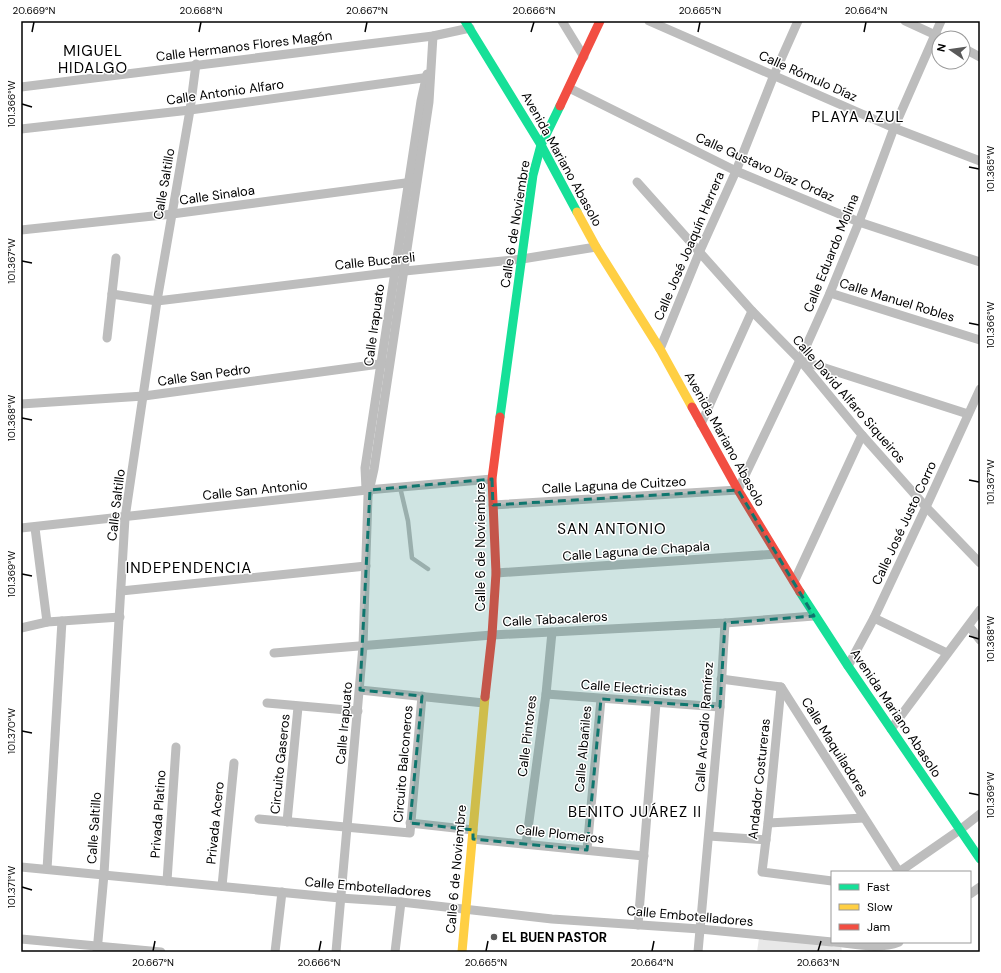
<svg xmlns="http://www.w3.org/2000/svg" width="1001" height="973" viewBox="0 0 1001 973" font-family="'DM Sans',sans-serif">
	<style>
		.green { fill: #e8e8e8 }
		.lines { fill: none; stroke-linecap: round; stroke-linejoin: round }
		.lane { stroke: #bdbdbd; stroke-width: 4.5 }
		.street { stroke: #bdbdbd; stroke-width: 9 }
		.fast { stroke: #16e098; stroke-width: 9 }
		.slow { stroke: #ffcf43; stroke-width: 9 }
		.jam { stroke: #f24e42; stroke-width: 9 }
		.marked { fill: #0f766e; fill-opacity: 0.2; stroke: #0f766e; stroke-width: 3; stroke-dasharray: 8 5; stroke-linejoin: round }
		.ticks { fill: none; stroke: #000; stroke-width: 1.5 }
		.poi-dot { fill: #595959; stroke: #fff; stroke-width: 1.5 }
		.labels { text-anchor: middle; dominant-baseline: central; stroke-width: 3; stroke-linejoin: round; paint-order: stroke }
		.street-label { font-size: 13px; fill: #000; stroke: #fff }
		.poi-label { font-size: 13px; font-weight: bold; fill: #000; stroke: #fff; text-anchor: start }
		.quarter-label { font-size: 15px; letter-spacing: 1px; fill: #000; stroke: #fff }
		.neatline { fill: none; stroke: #000; stroke-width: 1.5 }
		.ticks-label { font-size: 10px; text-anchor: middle; fill: #000 }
	</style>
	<rect width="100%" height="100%" fill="#fff"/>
	<!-- green -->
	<path class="green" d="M759 938 841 945 842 952H757Z"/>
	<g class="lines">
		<!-- lane -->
		<path class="lane" d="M400 487 408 521 412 558 428 569"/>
		<!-- street -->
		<g class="street">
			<path d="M562 21 584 57"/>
			<path d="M649 21 894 128 980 161"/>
			<path d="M905 21 942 38"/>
			<path d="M963 48 980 57"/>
			<path d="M21 87 433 36 470 28"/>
			<path d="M569 88 736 171 859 222 980 262"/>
			<path d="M21 129 190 110 430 77"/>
			<path d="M637 182 752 311 800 360 862 435 926 507 980 563"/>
			<path d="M21 230 172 214 413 182"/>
			<path d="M830 293 980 340"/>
			<path d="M112 294 157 301 395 272 522 259 596 247"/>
			<path d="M107 338 116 258"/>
			<path d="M660 349 699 253 736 171 774 75 798 21"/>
			<path d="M800 360 968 414"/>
			<path d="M21 404 144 396 387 363"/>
			<path d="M701 424 752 311"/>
			<path d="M366 489 365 468 421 101 427 74"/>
			<path d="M493 505 738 490 800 360 830 293 859 222 894 128 941 21"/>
			<path d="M21 528 367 490 492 479"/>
			<path d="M35 528 47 622"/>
			<path d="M496 573 777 554"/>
			<path d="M794 582 862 435"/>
			<path d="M121 591 366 566"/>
			<path d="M874 618 947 653"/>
			<path d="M969 626 980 640"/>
			<path d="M21 628 47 622 120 617"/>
			<path d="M274 653 492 635 725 623 814 616"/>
			<path d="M848 666 874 618 926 507 980 389"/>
			<path d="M721 679 781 687 899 872"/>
			<path d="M781 687 768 823 762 872 832 881"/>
			<path d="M360 690 484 703"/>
			<path d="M546 694 720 707"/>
			<path d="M267 703 358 711"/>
			<path d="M891 729 980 610"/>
			<path d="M259 819 410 833 422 696"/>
			<path d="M287 822 298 707"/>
			<path d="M410 823 473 830"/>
			<path d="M768 823 864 818"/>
			<path d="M709 836 766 840"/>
			<path d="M473 839 644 856"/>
			<path d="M526 844 546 694 552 632"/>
			<path d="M587 850 601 699"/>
			<path d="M21 867 340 898 401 902 552 919 700 929 832 942"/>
			<path d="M47 869 62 621"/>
			<path d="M899 872 961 829 980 814"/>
			<path d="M167 881 176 747"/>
			<path d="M222 886 234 763"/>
			<path d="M970 894 980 887"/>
			<path d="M638 925 656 703"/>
			<path d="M21 939 161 952"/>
			<path d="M835 942C855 944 879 950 899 942"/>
			<path d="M97 952 104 874 125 518 157 301 190 110 196 64"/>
			<path d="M275 952 282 892"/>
			<path d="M336 952 363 646 368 496 374 469 390 363 429 102 433 36"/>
			<path d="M395 952 401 902"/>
			<path d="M698 952 720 707 725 623"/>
		</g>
		<!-- fast -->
		<g class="fast">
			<path d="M465 21 541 145 577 212"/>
			<path d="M500 417 533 175 541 145 560 106"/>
			<path d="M800 592 848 666 980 859"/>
		</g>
		<!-- slow -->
		<g class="slow">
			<path d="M577 212 596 247 660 349 692 407"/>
			<path d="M462 952 485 697"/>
		</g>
		<!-- jam -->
		<g class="jam">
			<path d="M560 106 600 21"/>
			<path d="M692 407 738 490 800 592"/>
			<path d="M485 697 492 635 496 573 492 479 500 417"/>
		</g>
	</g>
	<!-- marked area -->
	<path class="marked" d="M492 479 493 505 738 490 814 616 725 623 720 707 601 699 587 850 473 839V830L410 823 422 696 360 690 370 490Z"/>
	<!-- ticks -->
	<path class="ticks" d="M32 32 34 22M199 32 201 22M365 32 367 22M531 32 534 22M698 32 700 22M864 32 866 22M22 104 32 107M969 167 979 169M22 261 32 263M969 323 979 325M22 418 32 420M969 480 979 482M22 574 32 576M969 636 979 639M22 731 32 733M969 793 979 795M22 887 32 890M153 951 155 941M319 951 321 941M486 951 488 941M652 951 654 941M818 951 821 941"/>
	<!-- markers -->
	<circle class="poi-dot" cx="494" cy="937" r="4"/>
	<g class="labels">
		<!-- street labels -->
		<g class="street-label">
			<text transform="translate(244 46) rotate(-7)">Calle Hermanos Flores Magón</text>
			<text transform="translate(808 76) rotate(24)">Calle Rómulo Díaz</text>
			<text transform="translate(225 92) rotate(-8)">Calle Antonio Alfaro</text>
			<text transform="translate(562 159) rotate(61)">Avenida Mariano Abasolo</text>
			<text transform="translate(765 167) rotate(24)">Calle Gustavo Díaz Ordaz</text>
			<text transform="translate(164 184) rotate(-80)">Calle Saltillo</text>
			<text transform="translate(217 195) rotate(-8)">Calle Sinaloa</text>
			<text transform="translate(515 224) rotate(-81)">Calle 6 de Noviembre</text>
			<text transform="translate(689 246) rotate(-67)">Calle José Joaquín Herrera</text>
			<text transform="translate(831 253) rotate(-68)">Calle Eduardo Molina</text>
			<text transform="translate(375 261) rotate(-6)">Calle Bucareli</text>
			<text transform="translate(897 300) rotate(17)">Calle Manuel Robles</text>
			<text transform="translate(374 325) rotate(-82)">Calle Irapuato</text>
			<text transform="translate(204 375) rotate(-8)">Calle San Pedro</text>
			<text transform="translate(849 399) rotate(49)">Calle David Alfaro Siqueiros</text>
			<text transform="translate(725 439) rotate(61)">Avenida Mariano Abasolo</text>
			<text transform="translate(614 485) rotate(-3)">Calle Laguna de Cuitzeo</text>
			<text transform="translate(255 490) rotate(-6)">Calle San Antonio</text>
			<text transform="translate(116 505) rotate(-83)">Calle Saltillo</text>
			<text transform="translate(904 523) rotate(-65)">Calle José Justo Corro</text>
			<text transform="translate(480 547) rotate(-90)">Calle 6 de Noviembre</text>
			<text transform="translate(636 551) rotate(-4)">Calle Laguna de Chapala</text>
			<text transform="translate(555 619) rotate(-3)">Calle Tabacaleros</text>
			<text transform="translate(634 688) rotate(4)">Calle Electricistas</text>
			<text transform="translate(896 713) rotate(56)">Avenida Mariano Abasolo</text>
			<text transform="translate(344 723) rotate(-85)">Calle Irapuato</text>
			<text transform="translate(704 727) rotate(-86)">Calle Arcadio Ramírez</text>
			<text transform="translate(527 736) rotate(-83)">Calle Pintores</text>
			<text transform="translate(835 747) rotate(58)">Calle Maquiladores</text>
			<text transform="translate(583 749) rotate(-85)">Calle Albañiles</text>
			<text transform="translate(280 764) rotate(-84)">Circuito Gaseros</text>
			<text transform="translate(403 764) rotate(-85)">Circuito Balconeros</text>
			<text transform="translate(759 779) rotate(-84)">Andador Costureras</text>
			<text transform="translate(158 814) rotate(-86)">Privada Platino</text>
			<text transform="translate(215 823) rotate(-84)">Privada Acero</text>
			<text transform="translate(94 828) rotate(-86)">Calle Saltillo</text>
			<text transform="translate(560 834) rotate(6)">Calle Plomeros</text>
			<text transform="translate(456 869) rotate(-85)">Calle 6 de Noviembre</text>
			<text transform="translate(368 887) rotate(5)">Calle Embotelladores</text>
			<text transform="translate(690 916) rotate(5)">Calle Embotelladores</text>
		</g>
		<!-- poi labels -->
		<g class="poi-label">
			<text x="502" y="937">EL BUEN PASTOR</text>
		</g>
		<!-- quarter labels -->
		<g class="quarter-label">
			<text x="93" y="51">MIGUEL<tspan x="93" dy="17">HIDALGO</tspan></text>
			<text x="858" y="117">PLAYA AZUL</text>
			<text x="612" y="529">SAN ANTONIO</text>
			<text x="189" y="568">INDEPENDENCIA</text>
			<text x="635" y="812">BENITO JUÁREZ II</text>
		</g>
	</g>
	<!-- border -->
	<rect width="1001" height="973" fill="none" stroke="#ffffff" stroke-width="44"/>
	<!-- legend -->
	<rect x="831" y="871" width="140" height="72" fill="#ffffff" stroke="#999999"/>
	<rect x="839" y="884" width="20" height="6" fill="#16e098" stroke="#999999"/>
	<text x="867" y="891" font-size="12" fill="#000000">Fast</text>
	<rect x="839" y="904" width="20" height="6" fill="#ffcf43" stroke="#999999"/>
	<text x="867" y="911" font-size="12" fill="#000000">Slow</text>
	<rect x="839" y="924" width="20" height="6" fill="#f24e42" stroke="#999999"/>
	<text x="867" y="931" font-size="12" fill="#000000">Jam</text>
	<!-- north arrow -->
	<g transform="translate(951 50) rotate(283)"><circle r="19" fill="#ffffff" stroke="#999999"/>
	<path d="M0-3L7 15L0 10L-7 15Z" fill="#595959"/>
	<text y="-6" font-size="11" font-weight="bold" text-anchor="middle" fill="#000000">N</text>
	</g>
	<rect x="22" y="22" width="957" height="929" class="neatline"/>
	<g class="ticks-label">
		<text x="34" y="14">20.669°N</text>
		<text x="201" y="14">20.668°N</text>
		<text x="367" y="14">20.667°N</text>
		<text x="534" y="14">20.666°N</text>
		<text x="700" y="14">20.665°N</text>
		<text x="866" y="14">20.664°N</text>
		<text transform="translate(11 104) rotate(-90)" y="4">101.366°W</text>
		<text transform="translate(990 169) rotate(-90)" y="4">101.365°W</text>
		<text transform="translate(11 261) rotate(-90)" y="4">101.367°W</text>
		<text transform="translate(990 325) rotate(-90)" y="4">101.366°W</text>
		<text transform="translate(11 418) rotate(-90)" y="4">101.368°W</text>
		<text transform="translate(990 482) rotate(-90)" y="4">101.367°W</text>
		<text transform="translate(11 574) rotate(-90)" y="4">101.369°W</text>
		<text transform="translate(990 639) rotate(-90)" y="4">101.368°W</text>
		<text transform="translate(11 731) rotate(-90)" y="4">101.370°W</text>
		<text transform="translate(990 795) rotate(-90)" y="4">101.369°W</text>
		<text transform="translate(11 887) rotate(-90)" y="4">101.371°W</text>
		<text x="153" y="966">20.667°N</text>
		<text x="319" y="966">20.666°N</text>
		<text x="486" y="966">20.665°N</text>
		<text x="652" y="966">20.664°N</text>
		<text x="818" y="966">20.663°N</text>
	</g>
</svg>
